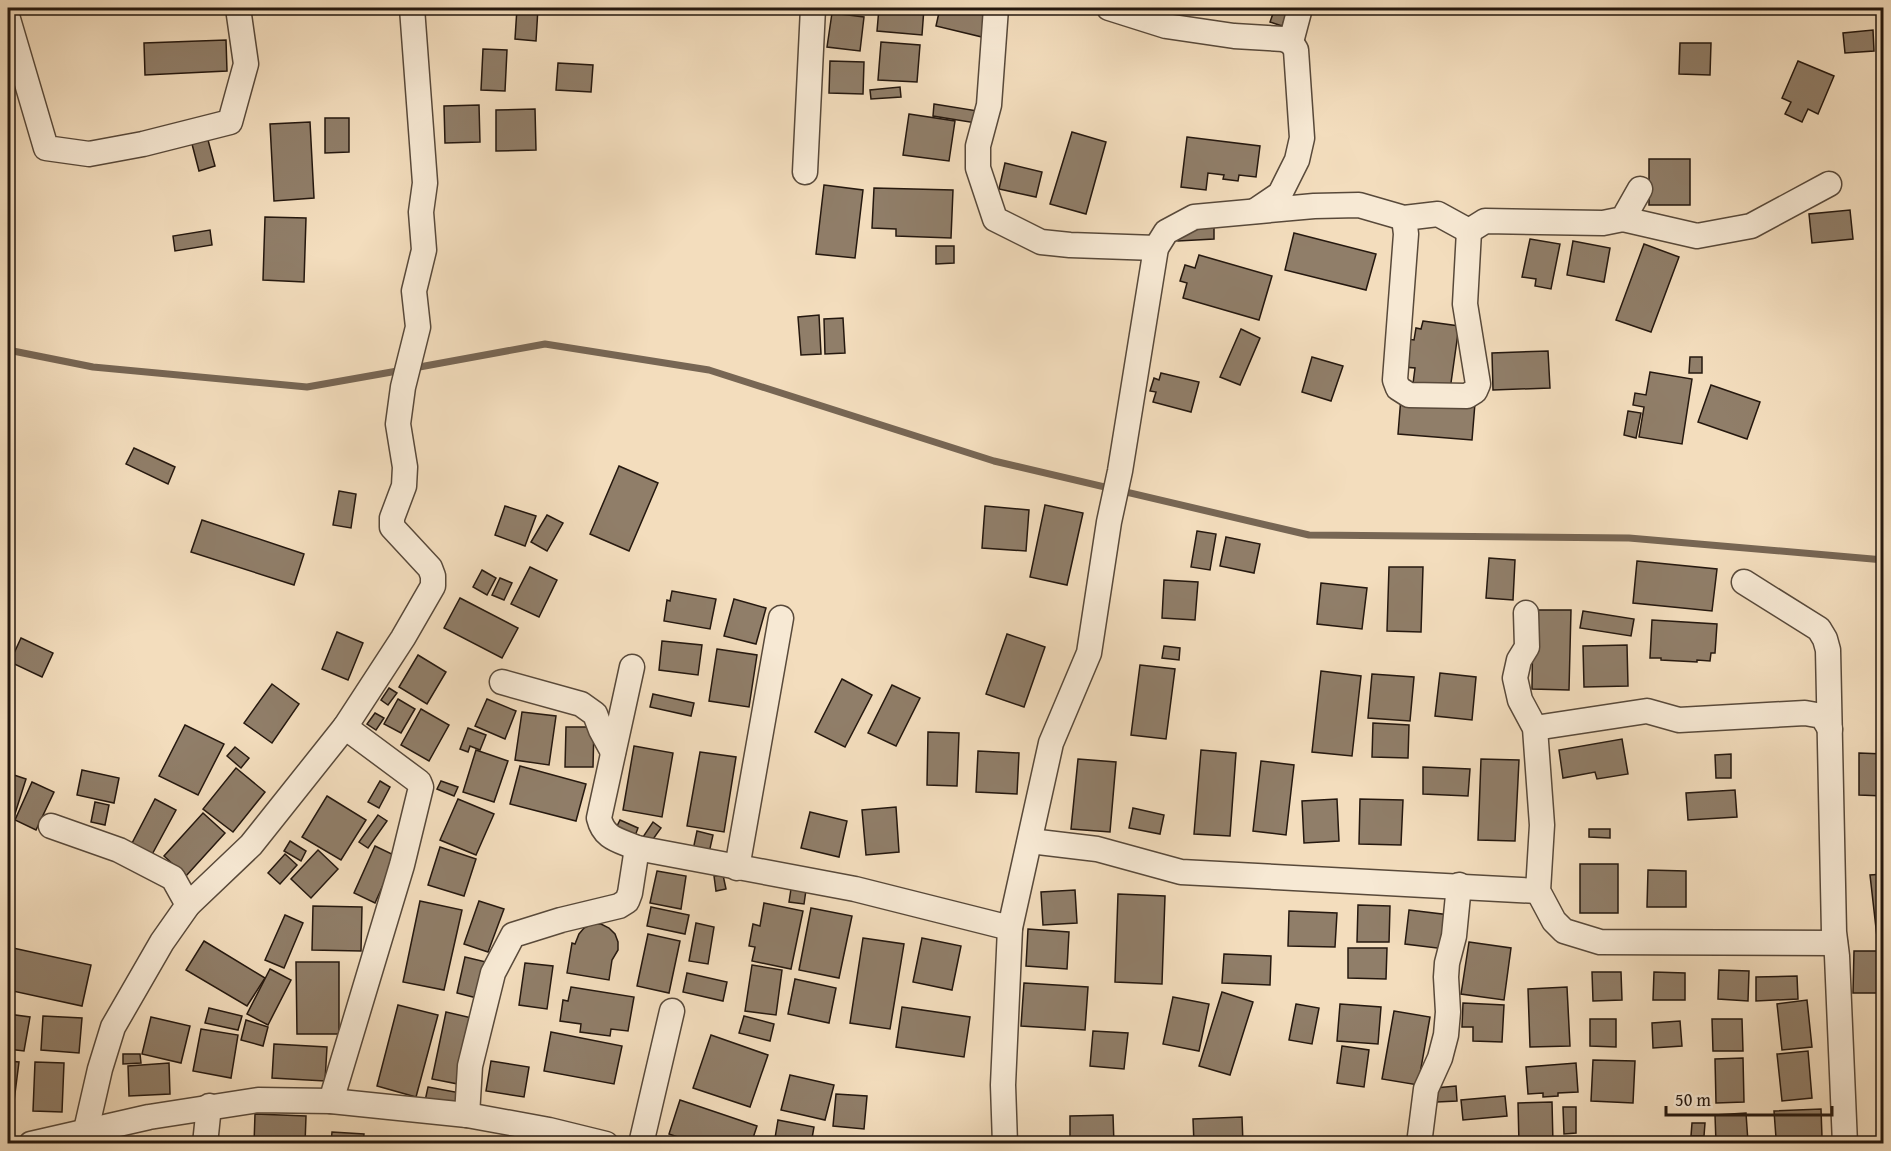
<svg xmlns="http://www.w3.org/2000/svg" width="1891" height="1151" viewBox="0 0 1891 1151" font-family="'Gentium Book Plus',serif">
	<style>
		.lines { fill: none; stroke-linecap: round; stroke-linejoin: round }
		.stream { stroke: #776654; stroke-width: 7 }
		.building { fill: #907e69; stroke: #25180f; stroke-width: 1.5 }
		.minor-casing { stroke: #58493a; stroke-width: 27 }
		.minor { stroke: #f7e9d4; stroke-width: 24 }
	</style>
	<rect width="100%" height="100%" fill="#f3ddbd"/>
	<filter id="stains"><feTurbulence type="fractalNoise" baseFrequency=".00333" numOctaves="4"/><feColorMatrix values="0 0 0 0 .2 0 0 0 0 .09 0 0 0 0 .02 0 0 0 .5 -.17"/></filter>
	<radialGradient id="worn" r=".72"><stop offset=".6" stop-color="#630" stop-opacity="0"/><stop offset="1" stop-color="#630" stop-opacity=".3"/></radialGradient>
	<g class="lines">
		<!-- stream -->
		<g class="stream">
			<path d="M8 350 93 367 307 387 403 370"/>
			<path d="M414 368 545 344 709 370 994 461 1309 535 1629 538 1884 560"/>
		</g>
	</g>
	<!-- building -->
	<g class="building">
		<path d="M517 8H538L536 41 515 39Z"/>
		<path d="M879 8H924L922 35 877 31Z"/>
		<path d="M940 8H989L982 37 936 26Z"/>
		<path d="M1275 8H1289L1282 26 1270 22Z"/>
		<path d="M832 13 864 17 860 51 827 47Z"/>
		<path d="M1873 30 1874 51 1845 53 1843 33Z"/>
		<path d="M226 40 227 71 145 75 144 43Z"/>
		<path d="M881 42 920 45 917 82 878 80Z"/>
		<path d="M1680 43H1711L1710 75 1679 74Z"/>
		<path d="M483 49 507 50 505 91 481 90Z"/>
		<path d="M830 61 864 62 863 94 829 93Z"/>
		<path d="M1798 61 1834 76 1818 114 1808 109 1802 122 1785 114 1791 102 1782 98Z"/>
		<path d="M558 63 593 65 591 92 556 90Z"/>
		<path d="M900 87 901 97 871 99 870 90Z"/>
		<path d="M934 104 978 111 976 123 933 116Z"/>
		<path d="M479 105 480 142 445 143 444 106Z"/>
		<path d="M535 109 536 150 496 151V110Z"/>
		<path d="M909 114 955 121 949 161 903 155Z"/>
		<path d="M325 118H349V152L325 153Z"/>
		<path d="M310 122 314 198 274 201 270 124Z"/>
		<path d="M1072 132 1106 142 1086 214 1050 204Z"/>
		<path d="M1187 137 1260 146 1256 177 1239 175 1238 181 1223 179 1224 175 1208 173 1206 190 1181 187Z"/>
		<path d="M208 140 215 166 199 171 192 144Z"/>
		<rect x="1649" y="159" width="41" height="46"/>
		<path d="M1005 163 1042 172 1036 197 999 189Z"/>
		<path d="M824 185 863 190 855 258 816 254Z"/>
		<path d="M874 188 953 190 951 238 896 236V229L872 228Z"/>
		<path d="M1850 210 1853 239 1812 243 1809 214Z"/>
		<path d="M265 217 306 218 304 282 263 280Z"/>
		<path d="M1214 227V239L1178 241 1177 229Z"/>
		<path d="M210 230 212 245 175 251 173 236Z"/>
		<path d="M1294 233 1376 254 1366 290 1285 270Z"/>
		<path d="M1530 239 1560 244 1551 289 1535 286 1536 279 1522 277Z"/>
		<path d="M1573 241 1610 248 1604 282 1567 275Z"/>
		<path d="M1644 244 1679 257 1651 332 1616 320Z"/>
		<path d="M936 246H954V263L936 264Z"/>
		<path d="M1199 255 1272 276 1259 320 1183 298 1187 283 1180 281 1185 265 1195 268Z"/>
		<path d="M819 315 821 354 801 355 798 317Z"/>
		<path d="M843 318 845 353 825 354 824 319Z"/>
		<path d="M1423 321 1459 326 1450 390 1413 384 1415 368 1404 367 1408 339 1414 340 1416 328 1421 329Z"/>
		<path d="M1241 329 1260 338 1240 385 1220 377Z"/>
		<path d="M1548 351 1550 388 1493 390 1492 353Z"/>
		<path d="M1312 357 1343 366 1331 401 1302 392Z"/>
		<path d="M1690 357H1702V373H1689Z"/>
		<path d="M1650 372 1692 379 1682 444 1639 437 1644 407 1633 405 1635 393 1646 395Z"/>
		<path d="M1161 373 1199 382 1191 412 1153 402 1156 392 1150 391 1154 378 1159 380Z"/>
		<path d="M1711 385 1760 402 1747 439 1698 422Z"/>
		<path d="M1401 397 1475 403 1472 440 1398 434Z"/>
		<path d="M1628 411 1641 413 1636 438 1624 435Z"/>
		<path d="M134 448 175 467 168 484 126 464Z"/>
		<path d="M619 466 658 483 629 551 590 534Z"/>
		<path d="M339 491 356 494 351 528 333 525Z"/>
		<path d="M1045 505 1083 513 1067 585 1030 577Z"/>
		<path d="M505 506 536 516 525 546 495 535Z"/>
		<path d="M985 506 1029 510 1026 551 982 548Z"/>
		<path d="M547 515 563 523 547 551 531 542Z"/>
		<path d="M202 520 304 554 294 585 191 552Z"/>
		<path d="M1197 531 1216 534 1210 570 1191 567Z"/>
		<path d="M1226 537 1260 544 1254 573 1220 566Z"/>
		<path d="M1489 558 1515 560 1513 600 1486 598Z"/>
		<path d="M1637 561 1717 569 1712 611 1633 603Z"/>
		<path d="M530 567 557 580 539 617 511 604Z"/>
		<path d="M1389 567H1423L1421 632 1387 631Z"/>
		<path d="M482 570 496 578 487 595 473 587Z"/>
		<path d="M500 578 512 583 504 600 492 595Z"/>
		<path d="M1164 580 1198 582 1195 620 1162 618Z"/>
		<path d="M1321 583 1367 588 1362 629 1317 624Z"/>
		<path d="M672 591 716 599 710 629 664 621 667 600 670 601Z"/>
		<path d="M460 598 518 628 502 658 444 628Z"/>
		<path d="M734 599 766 608 756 644 724 636Z"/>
		<path d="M1533 610H1571L1569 690 1532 689Z"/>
		<path d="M1583 611 1634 619 1631 636 1580 628Z"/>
		<path d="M1652 620 1717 624 1715 653H1711L1710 661 1697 660V662L1661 660V658H1650Z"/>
		<path d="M337 632 363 643 348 680 322 669Z"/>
		<path d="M1007 634 1045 647 1024 707 986 694Z"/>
		<path d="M21 638 53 653 42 677 10 662Z"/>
		<path d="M662 641 702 645 698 675 659 670Z"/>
		<path d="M1627 645 1628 686 1584 687 1583 646Z"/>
		<path d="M1164 646 1180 648 1179 660 1162 658Z"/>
		<path d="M717 649 757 655 749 707 709 701Z"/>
		<path d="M418 655 446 672 427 704 399 687Z"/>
		<path d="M1140 665 1175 669 1166 739 1131 735Z"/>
		<path d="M1321 671 1361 676 1352 756 1312 752Z"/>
		<path d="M1440 673 1476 677 1472 720 1435 716Z"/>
		<path d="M1372 674 1414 677 1410 721 1368 718Z"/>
		<path d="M842 679 872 695 845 747 815 732Z"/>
		<path d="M272 684 299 704 272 743 244 723Z"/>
		<path d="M892 685 920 698 896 746 868 733Z"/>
		<path d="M389 688 397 693 388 705 381 700Z"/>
		<path d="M653 694 694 703 691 716 650 707Z"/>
		<path d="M398 699 415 709 401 733 384 724Z"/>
		<path d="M487 699 516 711 505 739 475 726Z"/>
		<path d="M421 709 449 725 429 761 401 745Z"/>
		<path d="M522 712 556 716 549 765 515 760Z"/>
		<path d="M375 713 384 718 376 730 367 724Z"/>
		<path d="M1373 723 1409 725 1408 758 1372 757Z"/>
		<path d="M185 725 224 744 198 795 159 776Z"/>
		<path d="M566 727H594L593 767H565Z"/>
		<path d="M468 728 486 735 480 750 470 746 468 752 460 749Z"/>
		<path d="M928 732 959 733 957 786 927 785Z"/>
		<path d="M1622 739 1628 774 1597 779 1595 772 1563 778 1559 750Z"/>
		<path d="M634 746 673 753 662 817 623 810Z"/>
		<path d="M235 747 249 758 241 768 227 756Z"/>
		<path d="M476 750 508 761 494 802 463 792Z"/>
		<path d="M1201 750 1236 753 1230 836 1194 834Z"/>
		<path d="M978 751 1019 753 1017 794 976 792Z"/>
		<path d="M700 752 736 757 724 832 687 826Z"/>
		<path d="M1859 753 1884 754V796L1859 795Z"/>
		<path d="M1731 754V778H1716L1715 755Z"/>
		<path d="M1078 759 1116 762 1110 832 1071 829Z"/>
		<path d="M1481 759 1519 760 1515 841 1478 840Z"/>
		<path d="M1261 761 1294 765 1286 835 1253 831Z"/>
		<path d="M520 766 586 784 576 821 510 804Z"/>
		<path d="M1423 767 1470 769 1468 796 1423 794Z"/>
		<path d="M236 768 265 792 233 832 203 809Z"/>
		<path d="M82 770 119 778 114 803 77 795Z"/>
		<path d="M8 773 26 779 13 820 8 818Z"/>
		<path d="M380 781 390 787 379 808 368 802Z"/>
		<path d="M441 781 458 787 454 796 437 789Z"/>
		<path d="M32 782 54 792 36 830 15 820Z"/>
		<path d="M1735 790 1737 817 1688 820 1686 793Z"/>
		<path d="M327 796 366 820 341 860 302 837Z"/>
		<path d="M155 799 176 810 149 860 129 849Z"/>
		<path d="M458 799 494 814 476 855 440 840Z"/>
		<path d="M1337 799 1339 841 1304 843 1302 801Z"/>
		<path d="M1360 799 1403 800 1401 845 1359 844Z"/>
		<path d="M95 802 109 805 105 825 91 822Z"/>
		<path d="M896 807 899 852 866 855 862 810Z"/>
		<path d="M1133 808 1164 815 1160 834 1129 828Z"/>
		<path d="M810 812 847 821 839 857 801 848Z"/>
		<path d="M203 813 225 833 186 876 164 856Z"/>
		<path d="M378 815 387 821 368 848 359 842Z"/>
		<path d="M620 820 638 828 635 836 616 828Z"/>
		<path d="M653 822 661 828 651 842 643 837Z"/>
		<path d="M1589 829H1610V838L1589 837Z"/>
		<path d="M697 831 713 835 709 853 693 850Z"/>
		<path d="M290 841 306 851 301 861 284 851Z"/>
		<path d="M375 846 396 856 375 903 354 893Z"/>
		<path d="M440 847 476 859 464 896 428 885Z"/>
		<path d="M318 850 338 869 311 898 291 879Z"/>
		<path d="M285 854 297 865 280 884 268 873Z"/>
		<rect x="1580" y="864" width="38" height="49"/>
		<path d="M1648 870 1686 871V907H1647Z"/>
		<path d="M657 871 686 876 681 909 650 903Z"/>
		<path d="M1884 874V937H1877L1870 875Z"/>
		<path d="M723 875 726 889 716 891 714 876Z"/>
		<path d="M791 889 806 890 804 904 789 902Z"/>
		<path d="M1075 890 1077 923 1043 925 1041 892Z"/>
		<path d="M1118 894 1165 896 1162 984 1115 982Z"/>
		<path d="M420 901 462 910 444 990 403 982Z"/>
		<path d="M479 901 504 909 488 952 464 944Z"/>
		<path d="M764 903 803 911 791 969 752 961 755 947 749 946 753 924 760 926Z"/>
		<path d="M1358 905 1390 906 1389 942H1357Z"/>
		<path d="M313 906 362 907 361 951 312 950Z"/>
		<path d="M651 907 689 915 685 934 647 926Z"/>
		<path d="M811 908 852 916 839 978 799 970Z"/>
		<path d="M1409 910 1450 915 1445 949 1405 944Z"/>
		<path d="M1289 911 1337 913 1335 947 1288 946Z"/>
		<path d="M285 915 303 923 284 968 265 960Z"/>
		<path d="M696 923 714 927 708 964 689 961Z"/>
		<path d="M592 924H601L609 928 615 934 618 942V950L612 960 609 980 567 973 572 943 575 944 579 934 584 928Z"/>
		<path d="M1028 929 1069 932 1067 969 1026 966Z"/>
		<path d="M648 934 680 941 669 993 637 986Z"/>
		<path d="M863 938 904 944 890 1029 850 1023Z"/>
		<path d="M922 938 961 946 952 990 913 982Z"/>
		<path d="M204 941 265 978 247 1006 186 970Z"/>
		<path d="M1469 942 1511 948 1504 1000 1461 994Z"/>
		<path d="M13 948 91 965 82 1006 8 990V973Z"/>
		<path d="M1348 948H1387L1386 979 1348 978Z"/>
		<path d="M1854 951H1884V993H1853Z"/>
		<path d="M1224 954 1271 956 1270 985 1222 983Z"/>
		<path d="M465 957 486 962 477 998 457 993Z"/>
		<path d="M296 962H339V1034H297Z"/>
		<path d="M525 963 553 966 547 1009 519 1005Z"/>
		<path d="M752 965 782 970 776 1015 745 1011Z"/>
		<path d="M270 969 291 980 268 1025 247 1014Z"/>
		<path d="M1719 970 1749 971 1748 1001 1718 999Z"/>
		<path d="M1592 972H1621L1622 1000 1593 1001Z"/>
		<path d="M1654 972 1685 973V1000H1653Z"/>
		<path d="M687 973 727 982 723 1001 683 992Z"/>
		<path d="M1797 976 1798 999 1756 1001V977Z"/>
		<path d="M795 979 836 988 829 1023 788 1014Z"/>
		<path d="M1024 983 1088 987 1085 1030 1021 1026Z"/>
		<path d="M571 987 634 997 628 1031 611 1029 610 1036 580 1032 581 1024 560 1021 563 1000 568 1001Z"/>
		<path d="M1567 987 1570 1046 1530 1047 1528 989Z"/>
		<path d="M1222 992 1253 1002 1230 1075 1199 1066Z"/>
		<path d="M1173 997 1209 1004 1199 1051 1163 1044Z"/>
		<path d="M1807 1000 1812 1047 1782 1050 1777 1004Z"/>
		<path d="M1463 1003 1504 1005 1502 1042 1473 1041V1027H1462Z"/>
		<path d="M1296 1004 1319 1008 1312 1044 1289 1040Z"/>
		<path d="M1340 1004 1381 1007 1378 1044 1337 1041Z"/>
		<path d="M398 1005 438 1015 416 1097 377 1086Z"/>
		<path d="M902 1007 970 1017 964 1057 896 1047Z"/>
		<path d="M1877 1007H1884V1033H1879Z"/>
		<path d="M209 1008 242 1016 238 1030 205 1023Z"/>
		<path d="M1394 1011 1430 1017 1418 1085 1382 1079Z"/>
		<path d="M446 1012 472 1018 458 1084 432 1079Z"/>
		<path d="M8 1014 30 1017 24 1051 8 1049Z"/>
		<path d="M43 1016 82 1018 79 1053 41 1050Z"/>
		<path d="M744 1016 774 1024 770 1041 739 1033Z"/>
		<path d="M151 1017 190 1026 181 1063 142 1054Z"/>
		<path d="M1590 1019H1616V1047L1590 1046Z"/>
		<path d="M1712 1019H1742L1743 1051H1713Z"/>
		<path d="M246 1020 268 1027 263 1046 241 1040Z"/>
		<path d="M1680 1021 1682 1046 1653 1048 1652 1023Z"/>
		<path d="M201 1029 238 1035 231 1078 193 1071Z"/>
		<path d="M1093 1031 1128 1033 1124 1069 1090 1066Z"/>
		<path d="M551 1032 622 1046 614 1084 544 1071Z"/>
		<path d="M711 1035 768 1055 750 1107 693 1088Z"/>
		<path d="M274 1044 327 1047 325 1081 272 1078Z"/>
		<path d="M1342 1046 1369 1050 1364 1087 1337 1083Z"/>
		<path d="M1808 1051 1812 1098 1782 1101 1777 1054Z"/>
		<path d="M123 1054H140L141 1063 123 1064Z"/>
		<path d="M1743 1058 1744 1102 1716 1103 1715 1059Z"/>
		<path d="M1593 1060 1635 1061 1633 1103 1591 1101Z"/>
		<path d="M8 1061 19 1062 13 1109H8Z"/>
		<path d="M491 1061 529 1067 524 1097 486 1091Z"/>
		<path d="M35 1062 64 1063 62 1112 33 1111Z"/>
		<path d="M169 1063 170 1094 129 1096 128 1066Z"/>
		<path d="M1576 1063 1578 1092 1558 1093V1096L1543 1097V1093L1528 1094 1526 1067Z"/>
		<path d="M790 1075 834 1085 825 1120 781 1110Z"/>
		<path d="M1456 1086 1457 1101 1437 1102 1435 1088Z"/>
		<path d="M428 1087 466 1094 464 1108 425 1101Z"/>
		<path d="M836 1094 867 1096 864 1129 833 1126Z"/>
		<path d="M1505 1096 1507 1116 1463 1120 1461 1100Z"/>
		<path d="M680 1100 757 1126 751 1144H698L669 1134Z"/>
		<path d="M1552 1102 1553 1144H1519L1518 1103Z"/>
		<path d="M1563 1107H1576V1133L1564 1134Z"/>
		<path d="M1821 1109 1822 1137 1776 1138 1774 1111Z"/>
		<path d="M1746 1113 1748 1142 1716 1143 1715 1115Z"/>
		<path d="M255 1114 306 1116 305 1144H254Z"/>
		<path d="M1113 1115 1114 1144H1070V1116Z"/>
		<path d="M1242 1117 1243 1144H1194L1193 1119Z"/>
		<path d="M778 1120 814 1127 811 1144H774Z"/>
		<path d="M1692 1123H1705L1704 1136H1691Z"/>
		<path d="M332 1132 364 1134 363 1144H331Z"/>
		<path d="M836 1137 880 1144H835Z"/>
	</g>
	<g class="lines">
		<!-- minor casing -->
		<g class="minor-casing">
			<g id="minor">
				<path d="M996 8 989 105 978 146V168L995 219 1041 242 1070 245 1156 248"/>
				<path d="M1109 8 1166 26 1234 36 1283 39 1291 42 1296 50 1302 138 1297 160 1280 194 1255 211"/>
				<path d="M8 19 46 148 89 154 143 144 230 122 246 64 238 8"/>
				<path d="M1291 42 1300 8"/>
				<path d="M805 172 813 8"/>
				<path d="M1404 218 1406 234 1395 380 1398 388 1409 395 1467 396 1475 391 1478 384 1465 304 1469 231"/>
				<path d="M1623 219 1697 236 1751 226 1829 184"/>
				<path d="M1469 231 1485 221 1603 223 1623 219 1640 189"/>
				<path d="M1744 582 1819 629 1825 639 1828 650 1834 932 1837 956 1845 1144"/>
				<path d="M1526 613 1527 647 1519 660 1515 678 1520 700 1535 728 1542 825 1538 891 1554 921 1564 931 1600 942 1835 943"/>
				<path d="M632 667 599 818C604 839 619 840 637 848L855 889 1010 928"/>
				<path d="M502 682 581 704 595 714 601 730 613 752"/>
				<path d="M1535 728 1647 711 1679 720 1805 713 1822 716 1830 729"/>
				<path d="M51 826 119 850 173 878 188 905"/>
				<path d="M1030 841 1097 849 1181 872 1538 891"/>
				<path d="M737 868 781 618"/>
				<path d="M331 1101 402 865 421 787 419 782 345 727"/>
				<path d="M467 1115 470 1066 493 973 513 935 561 920 619 906 627 901 630 893 637 848"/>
				<path d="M86 1130 100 1069 113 1027 162 942 188 905 251 845 345 727 403 638 433 586V576L430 568 392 527V518L404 486 405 467 398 424 403 387 418 327 414 291 424 250 421 212 425 183 412 8"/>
				<path d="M31 1144 149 1117 258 1100 331 1101 467 1115 549 1130 606 1144"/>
				<path d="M205 1144 209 1106"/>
				<path d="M641 1144 672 1011"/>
				<path d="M1005 1144 1003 1085 1010 928 1051 743 1089 653 1109 522 1120 471 1156 248 1166 232 1194 217 1314 206 1359 205 1404 218 1438 214 1469 231"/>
				<path d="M1419 1144 1426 1089 1440 1058 1446 1035 1448 1012 1446 977 1447 963 1454 936 1459 885"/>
			</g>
		</g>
		<!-- minor -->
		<use href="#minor" class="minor"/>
	</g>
	<!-- margin -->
	<rect width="1891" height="1151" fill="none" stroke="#f3ddbd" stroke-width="30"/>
	<rect x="9" y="9" width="1873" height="1133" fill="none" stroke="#25180f" stroke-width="3"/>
	<rect x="15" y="15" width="1861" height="1121" fill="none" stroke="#25180f" stroke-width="1.5"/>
	<!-- scale -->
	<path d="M1666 1106v9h166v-9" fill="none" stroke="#25180f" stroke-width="3"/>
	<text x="1675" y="1106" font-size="18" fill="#25180f" stroke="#f7e9d4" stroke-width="4.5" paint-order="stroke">50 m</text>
	<rect width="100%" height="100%" filter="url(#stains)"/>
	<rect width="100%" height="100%" fill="url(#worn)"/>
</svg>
